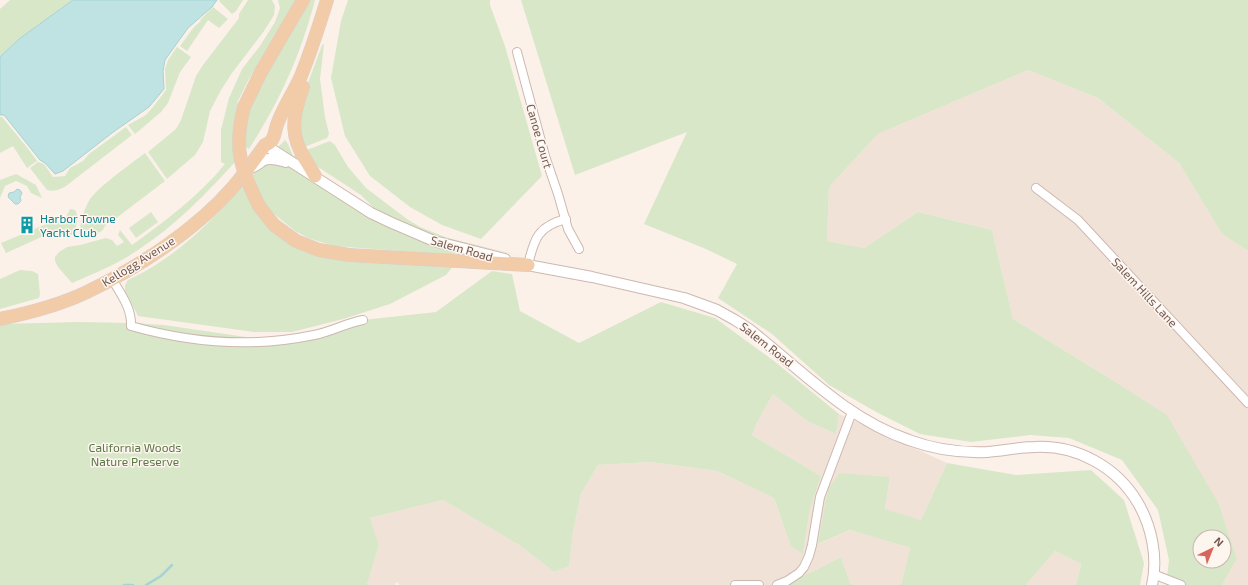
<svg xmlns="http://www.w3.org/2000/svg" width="1248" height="585" viewBox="0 0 1248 585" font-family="'Exo 2',sans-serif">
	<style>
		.residential { fill: #f1e2d8 }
		.green { fill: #d9e7c9; fill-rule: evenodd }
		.water { fill: #bfe2e3; stroke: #a6d3d3 }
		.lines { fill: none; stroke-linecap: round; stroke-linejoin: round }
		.stream { stroke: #a6d3d3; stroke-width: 2.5 }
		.minor-casing { stroke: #ccb8b0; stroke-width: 10 }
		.tertiary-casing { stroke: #ccb8b0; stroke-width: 12 }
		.primary-casing { stroke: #d8d0ce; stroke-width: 14 }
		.minor { stroke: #fff; stroke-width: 8 }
		.tertiary { stroke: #fff; stroke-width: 10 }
		.primary { stroke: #f2cca8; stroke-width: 13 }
		.primary-bridge-casing { stroke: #d8d0ce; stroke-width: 14; stroke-linecap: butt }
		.primary-bridge { stroke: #f2cca8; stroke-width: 13 }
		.labels { text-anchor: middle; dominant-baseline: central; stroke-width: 3; stroke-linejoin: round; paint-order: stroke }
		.street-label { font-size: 12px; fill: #73574f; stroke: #fdf6ef }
		.culture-label { font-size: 12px; fill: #0d838f; stroke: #fdf6ef; text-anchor: start }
		.park-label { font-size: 12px; fill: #5d7848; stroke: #fdf6ef }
	</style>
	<rect width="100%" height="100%" fill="#fbf1e9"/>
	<!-- residential -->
	<g class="residential">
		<path d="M1028 70 1098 98 1179 163 1222 234 1248 251V585H1222L1237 559 1219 504 1101 373 1013 319 992 230 918 212 864 248 827 241 829 187 878 134Z"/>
		<path d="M773 394 807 421 836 434 839 414 947 463 921 520 885 510 890 477 819 544 850 530 910 548 901 585H851L841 557 820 568 783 585H400L396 582 395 585H367L379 545 370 518 443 500 519 545 554 572 569 566 573 532 581 494 598 465 650 462 717 471 774 498 791 547 803 554 810 509 821 476 752 435 757 423Z"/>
		<path d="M1055 551 1081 564 1076 585H1026Z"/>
	</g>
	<!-- green -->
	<g class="green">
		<path d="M10 0H73L19 39 0 57V9Z"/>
		<path d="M220 0H243L236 11 232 14 219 1Z"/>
		<path d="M248 0H272L275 6 274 15 264 31 232 73 221 90 210 111 203 142 195 155 167 179 148 152 176 129 181 120 196 76 203 65 239 18V14Z"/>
		<path d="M278 0H296L249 79 238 101 235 128 236 161C206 194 176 225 138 250 118 264 95 273 72 283L58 267 55 261V257L59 252 67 247 80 245 106 238 112 240 117 246 124 242 118 235 120 230 132 245C164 222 200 195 225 164L221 162V130L229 98 242 69 260 46 275 22 280 8Z"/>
		<path d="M308 0H315C300 57 280 100 249 149L244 146 248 106Z"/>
		<path d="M348 0H490V5L505 46 542 176 481 239 442 225 410 207 370 176 345 136 331 78 341 21Z"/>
		<path d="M521 0H1248V251L1222 234 1179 163 1098 98 1028 70 878 134 829 187 827 241 864 248 918 212 992 230 1013 319 1101 373 1167 415 1219 504 1237 559 1222 585H1166L1169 560 1158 510 1122 460 1069 438 1030 435 971 442 920 434 878 413 829 385 772 334 718 298 737 264 706 249 644 224 687 132 575 175ZM1200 537H1224V561H1200Z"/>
		<path d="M213 7 228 19 219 28 208 20 187 51 180 46 194 27 201 21 200 20Z"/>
		<path d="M324 44 320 79 325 117 329 134 327 138 302 148 299 107 322 45Z"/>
		<path d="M177 47 191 57 180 72 168 103 161 112 135 134 128 125 146 115 153 107 166 90 165 69 168 60Z"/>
		<path d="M0 117H2C14 132 26 145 37 161L27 168 13 146 0 153Z"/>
		<path d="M126 127 132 135 66 186C59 190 54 192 47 190L30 168 38 162 44 164 53 177 65 176 70 168 83 161 89 154Z"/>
		<path d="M285 140 288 144 293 156 298 154 301 162 278 147Z"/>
		<path d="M330 141 335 145 348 167 366 188 407 219 420 227 448 238 521 256 451 240 423 231 397 220 374 208 361 195 318 167 304 151Z"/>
		<path d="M145 153 165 181 115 219 109 220 102 231 82 239 79 233C81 222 83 211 89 201 95 189 132 163 145 153Z"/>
		<path d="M272 162 286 164C316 182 345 203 375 220 400 234 428 243 455 252V255L334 246 308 238 295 231 273 213 260 197 251 176 259 167 268 163 270 166Z"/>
		<path d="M16 174 36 185 42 198 31 193 27 186 16 181 5 186 0 198V180Z"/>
		<path d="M244 185 302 247 455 264 446 275 390 304 343 319 292 332H254L138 316 125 291V285L128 280C138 275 148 270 157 264 190 243 218 214 244 185Z"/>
		<path d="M70 209 75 210C80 218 76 228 72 235L59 233 57 230 6 253 1 243 51 222 56 223 64 221Z"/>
		<path d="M151 212 158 222 136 238 129 228Z"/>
		<path d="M20 270 32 271 38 274 40 294 39 298 0 309V279Z"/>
		<path d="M492 271 512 274 520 311 579 343 661 302 715 318 774 361 839 414 836 434 807 421 773 394 757 423 752 435 821 476 810 509 803 554 791 547 774 498 717 471 650 462 598 465 581 494 573 532 569 566 554 572 519 545 443 500 370 518 379 545 367 585H0V324L78 322 133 323 164 325 260 339 301 335 363 320 436 312Z"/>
		<path d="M947 463 1016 475 1091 470 1124 500 1144 563 1140 585H1076L1081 564 1055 551 1026 585H901L910 548 850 530 818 544 828 489 840 473 890 477 885 509 921 520Z"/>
		<path d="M841 557 851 585H783L820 568Z"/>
	</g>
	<!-- water -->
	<g class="water">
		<path d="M73 0H217L212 7 188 28 165 60 163 71 164 89 149 107 112 133 63 171 55 174 45 163 40 160 4 115H0V57L19 39Z"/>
		<path d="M17 189 20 190 22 193 20 197 21 201 18 204H15L8 197 9 193 14 192Z"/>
	</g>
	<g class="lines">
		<!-- stream -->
		<g class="stream">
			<path d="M124 585H133"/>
			<path d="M146 585 161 576 172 565"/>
		</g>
		<!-- minor casing -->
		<g class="minor-casing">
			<g id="minor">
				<path d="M517 52 545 156 558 194 568 229 579 249"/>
				<path d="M1036 188 1078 220 1248 403"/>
				<path d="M528 265C534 239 538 226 566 219"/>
				<path d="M112 279C120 293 132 308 131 326 191 343 252 348 314 335 331 332 346 323 363 320"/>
				<path d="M1153 574 1181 585"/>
				<path d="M735 585H759"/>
				<path d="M777 585 787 581 799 573 804 567 809 556 812 545 820 497 852 412"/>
			</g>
		</g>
		<!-- tertiary casing -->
		<g class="tertiary-casing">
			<g id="tertiary">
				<path d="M265 145 371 213 392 223 434 241 505 259"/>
				<path d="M249 168C255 168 259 163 264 160 271 157 279 160 286 162"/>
				<path d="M522 264 592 277 684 298 717 310 735 320 749 329C800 369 847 419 909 440 933 449 961 453 987 452 1003 451 1019 447 1035 447 1077 445 1117 467 1138 503 1152 527 1158 558 1152 585"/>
			</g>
		</g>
		<!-- primary casing -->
		<g class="primary-casing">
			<g id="primary">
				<path d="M303 87C295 110 289 129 301 152 306 161 311 168 315 176"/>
				<path d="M244 107 261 72 303 0"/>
				<path d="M259 206 274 225 296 241 319 250 349 255 528 265"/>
				<path d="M0 319C29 313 60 305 87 292 139 267 196 230 234 186 245 173 255 159 265 145 276 141 274 131 278 122 284 106 294 92 301 76 311 51 319 26 327 0"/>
			</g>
		</g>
		<!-- minor -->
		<use href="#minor" class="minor"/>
		<!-- tertiary -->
		<use href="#tertiary" class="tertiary"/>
		<!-- primary -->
		<use href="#primary" class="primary"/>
		<!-- primary-bridge casing -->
		<g class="primary-bridge-casing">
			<path id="primary-bridge" d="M244 107C233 150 241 168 259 206"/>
		</g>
		<!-- primary-bridge -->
		<use href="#primary-bridge" class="primary-bridge"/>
	</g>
	<!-- icons -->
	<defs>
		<g id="building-bare" transform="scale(1.38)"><path d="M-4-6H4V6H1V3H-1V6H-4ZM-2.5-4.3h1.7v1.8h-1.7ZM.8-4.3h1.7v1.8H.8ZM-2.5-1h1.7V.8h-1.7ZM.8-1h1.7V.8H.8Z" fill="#0f9aa8" stroke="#fdf6ef" stroke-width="2.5" paint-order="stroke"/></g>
	</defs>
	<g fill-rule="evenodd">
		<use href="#building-bare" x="27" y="225"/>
	</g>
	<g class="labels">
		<!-- street labels -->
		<g class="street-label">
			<text transform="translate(540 136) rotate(74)">Canoe Court</text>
			<text transform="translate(462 248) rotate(16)">Salem Road</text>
			<text transform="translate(138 261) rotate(-32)">Kellogg Avenue</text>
			<text transform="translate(1145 292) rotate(47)">Salem Hills Lane</text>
			<text transform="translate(767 344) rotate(38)">Salem Road</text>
		</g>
		<!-- culture labels -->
		<g class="culture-label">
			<text x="40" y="218">Harbor Towne<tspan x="40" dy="14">Yacht Club</tspan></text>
		</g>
		<!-- park labels -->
		<g class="park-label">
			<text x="135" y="447">California Woods<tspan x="135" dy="14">Nature Preserve</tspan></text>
		</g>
	</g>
	<!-- north arrow -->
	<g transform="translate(1212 549) rotate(43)"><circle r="19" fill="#fdf6ef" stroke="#c6b6af"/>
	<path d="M0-3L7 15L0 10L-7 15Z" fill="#d8655b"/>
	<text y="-6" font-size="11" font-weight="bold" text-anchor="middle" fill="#73574f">N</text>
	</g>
</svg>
